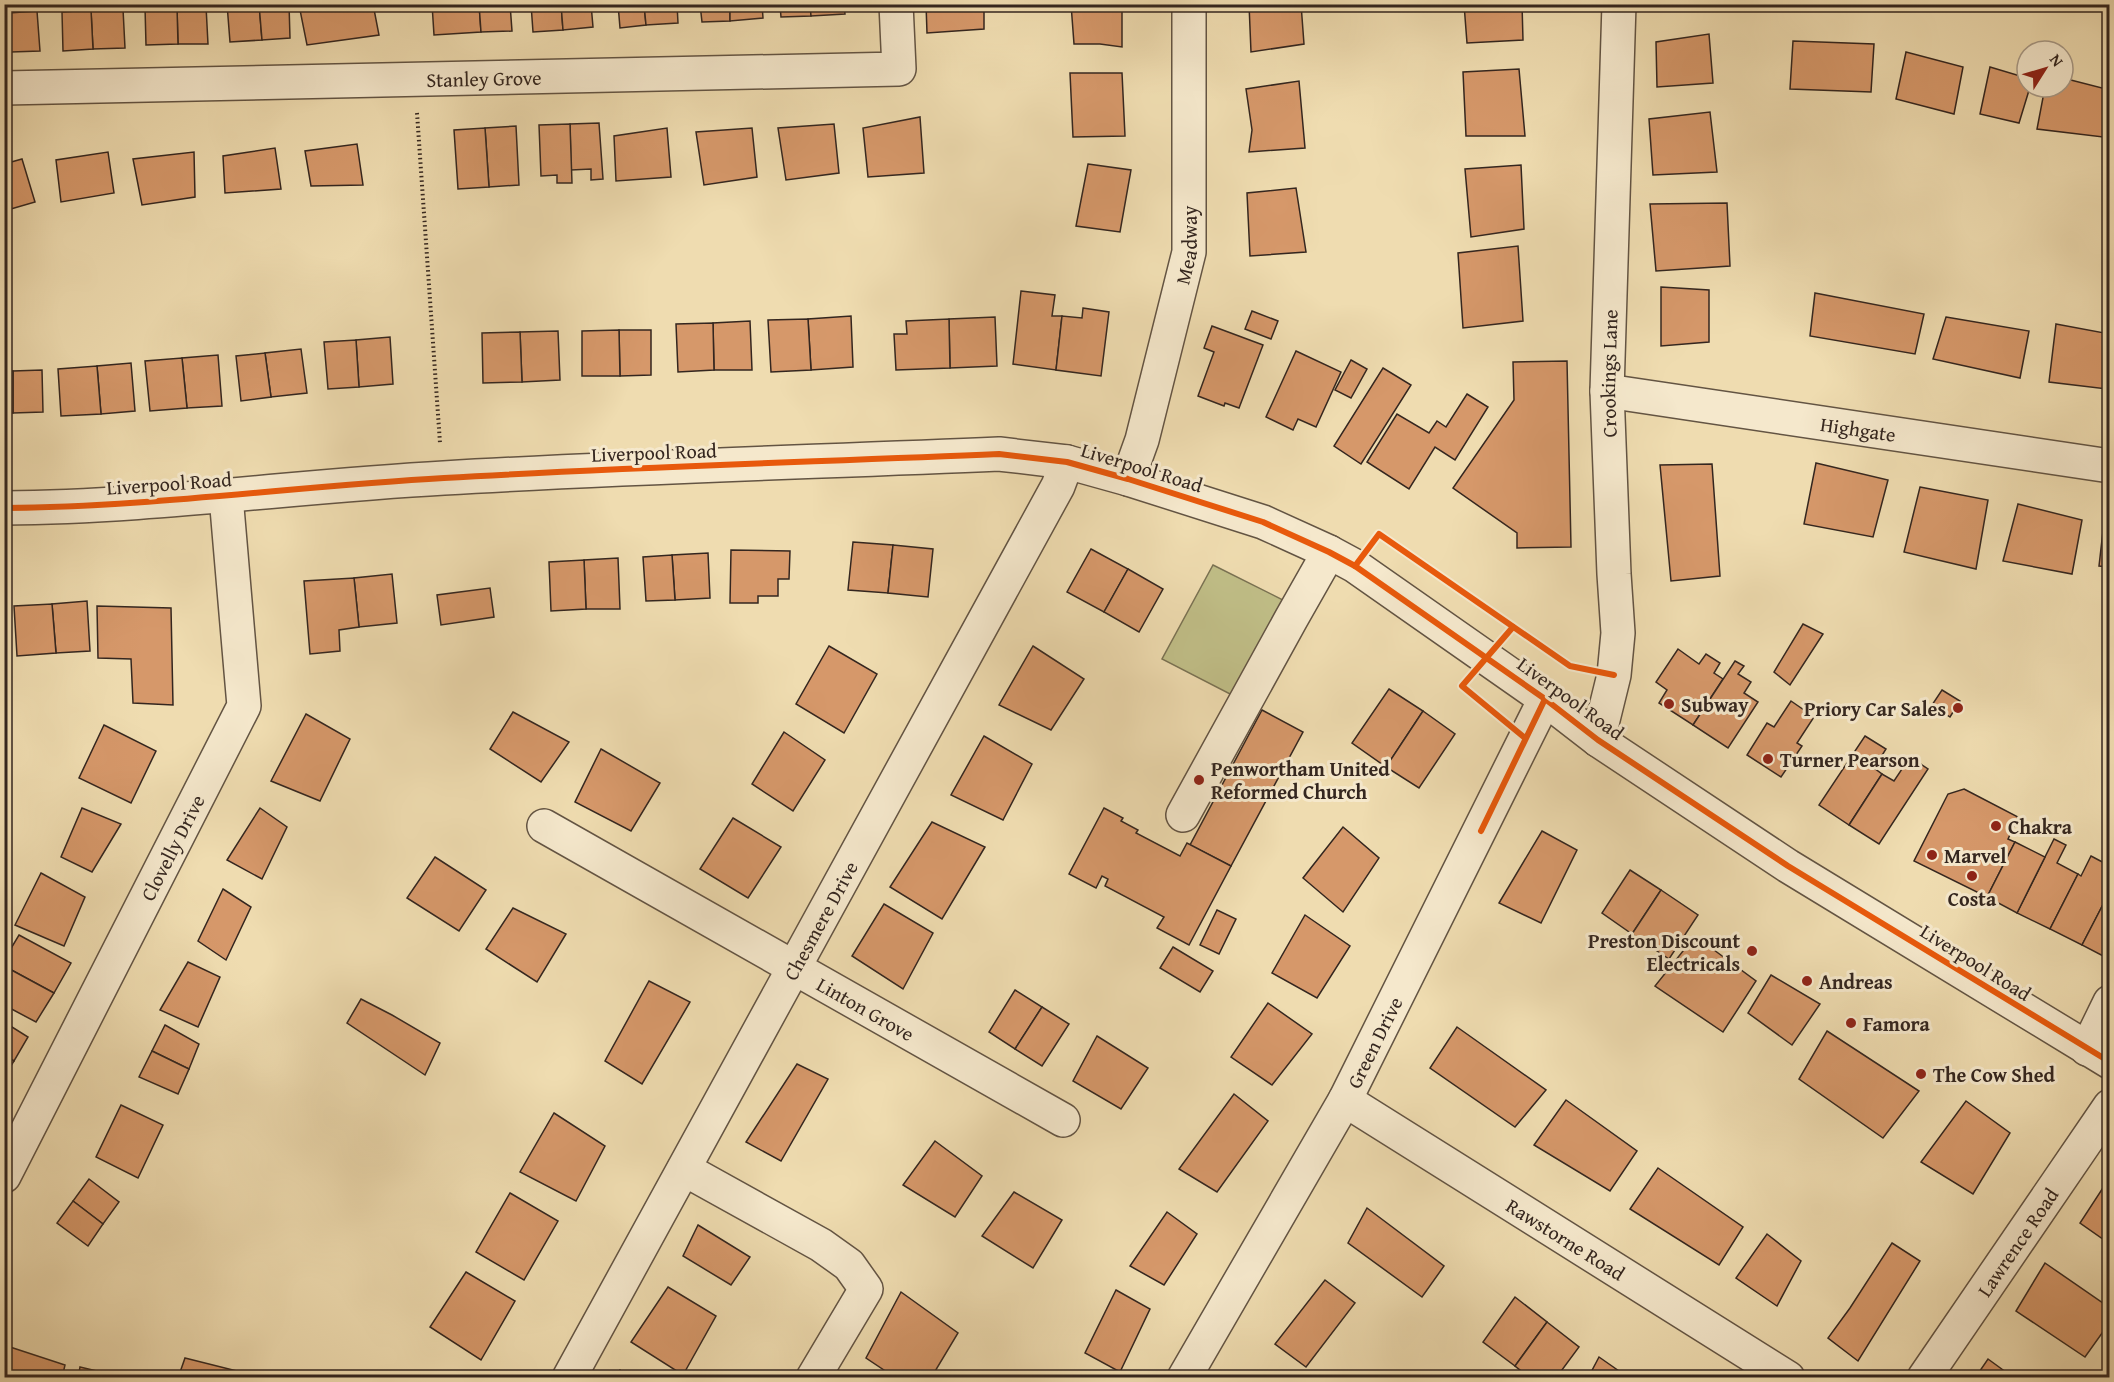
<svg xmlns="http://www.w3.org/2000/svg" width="2114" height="1382" viewBox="0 0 2114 1382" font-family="'Gentium Book Plus',serif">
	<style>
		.green { fill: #c0be87; stroke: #7a7253; stroke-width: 1.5 }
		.building { fill: #d6986a; stroke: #34261f; stroke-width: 1.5 }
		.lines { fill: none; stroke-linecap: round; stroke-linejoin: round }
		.minor-casing { stroke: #635443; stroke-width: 36 }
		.path { stroke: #34261f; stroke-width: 4; stroke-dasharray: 1.5 3; stroke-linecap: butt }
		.minor { stroke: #f5e8cc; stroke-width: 33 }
		.cycleway-casing { stroke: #f5e8cc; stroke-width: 10 }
		.cycleway { stroke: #e8590c; stroke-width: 6 }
		.poi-dot { fill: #8f2418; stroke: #f5e8cc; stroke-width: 2 }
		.labels { text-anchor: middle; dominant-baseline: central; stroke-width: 6; stroke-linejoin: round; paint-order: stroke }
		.street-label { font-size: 20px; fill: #34261f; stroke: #f5e8cc }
		.poi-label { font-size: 20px; font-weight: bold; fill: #34261f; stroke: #f5e8cc; text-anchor: start }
	</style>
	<rect width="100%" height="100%" fill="#efdcb0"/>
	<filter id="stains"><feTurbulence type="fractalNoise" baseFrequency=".00333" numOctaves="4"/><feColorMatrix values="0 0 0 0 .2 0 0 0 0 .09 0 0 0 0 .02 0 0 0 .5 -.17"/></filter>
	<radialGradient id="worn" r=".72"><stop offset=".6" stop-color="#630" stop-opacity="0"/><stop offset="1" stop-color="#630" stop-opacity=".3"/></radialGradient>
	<!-- green -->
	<path class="green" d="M1213 565 1283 600 1232 695 1162 659Z"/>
	<!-- building -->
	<g class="building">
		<path d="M227 4H259L262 40 230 42Z"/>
		<path d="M259 4H289L290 38 262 40Z"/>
		<path d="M346 4H373L379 35 307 45 300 10Z"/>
		<path d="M432 4H479L481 32 434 35Z"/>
		<path d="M479 4H510L512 31 481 32Z"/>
		<path d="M531 4H561L563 30 533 32Z"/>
		<path d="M561 4H591L593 27 563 30Z"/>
		<path d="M618 4H644L646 25 620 28Z"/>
		<path d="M644 4H677L678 23 646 25Z"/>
		<path d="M700 4H730V21L702 22Z"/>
		<path d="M730 4H762L763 18 730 21Z"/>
		<path d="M778 4H810L811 16 781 17 780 5Z"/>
		<path d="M810 4H844L845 14 811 16Z"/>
		<path d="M926 4H984V29L927 33Z"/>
		<path d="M1071 4H1122V47L1100 44H1074Z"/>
		<path d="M1249 4H1301L1304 44 1251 52Z"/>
		<path d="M1464 4H1522L1523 40 1467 43Z"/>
		<path d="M206 6 208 44H178L177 7Z"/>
		<path d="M145 7H177L178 44 146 45Z"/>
		<path d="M123 9 125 48 93 49 91 10Z"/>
		<path d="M91 10 93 49 63 51 62 12Z"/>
		<path d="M37 11 40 51 11 52 9 13Z"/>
		<path d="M4 13H9L11 52H4Z"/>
		<path d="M1709 34 1713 83 1657 87 1656 42Z"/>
		<path d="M1793 41 1874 44 1871 92 1790 89Z"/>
		<path d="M1906 52 1963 67 1954 114 1896 99Z"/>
		<path d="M1990 67 2027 78V87H2030L2019 123 1980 114Z"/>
		<path d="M1519 69 1525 136H1466L1463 72Z"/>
		<path d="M1070 73H1122L1125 136 1073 137Z"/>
		<path d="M2063 78 2110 90V104L2103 137 2037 129 2045 87H2063Z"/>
		<path d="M1299 81 1305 148 1249 152 1252 130 1246 89Z"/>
		<path d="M1710 112 1717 172 1653 175 1649 119Z"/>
		<path d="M920 117 924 173 868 177 863 128Z"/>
		<path d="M599 123 603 179 591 180V169L571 170 570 124Z"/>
		<path d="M570 124 572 183H557V175L541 176 539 125Z"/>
		<path d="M834 124 839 173 786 180 778 128Z"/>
		<path d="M516 126 519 185 489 187 485 128Z"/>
		<path d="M485 128 489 187 458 189 454 130Z"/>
		<path d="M667 128 671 177 616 181 614 136Z"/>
		<path d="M752 128 757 177 704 185 696 132Z"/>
		<path d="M357 144 363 185 311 186 305 151Z"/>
		<path d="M275 148 281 189 225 193 223 156Z"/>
		<path d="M108 152 114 193 61 202 56 160Z"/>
		<path d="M194 152 195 197 142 205 133 159Z"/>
		<path d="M22 159 35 202 4 211V164Z"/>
		<path d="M1088 164 1131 170 1120 232 1076 226Z"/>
		<path d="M1521 165 1524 229 1471 237 1465 169Z"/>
		<path d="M1296 188 1306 252 1250 256 1247 193Z"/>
		<path d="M1727 203 1730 266 1656 271 1650 204Z"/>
		<path d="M1518 246 1523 321 1463 328 1458 253Z"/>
		<path d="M1661 287 1709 290V342L1661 346Z"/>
		<path d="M1021 291 1055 295 1052 316H1062L1056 370 1013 364Z"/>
		<path d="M1815 293 1924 314 1915 354 1810 336Z"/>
		<path d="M1083 308 1109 312 1101 376 1056 370 1062 316 1082 318Z"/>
		<path d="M1252 311 1278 321 1271 339 1245 329Z"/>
		<path d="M851 316 853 367 811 370 808 319Z"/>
		<path d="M995 317 997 366 950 368 949 319Z"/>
		<path d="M1946 317 2029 331 2020 378 1933 359Z"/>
		<path d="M808 319 811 370 771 372 768 320Z"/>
		<path d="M949 319 950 368 896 370 894 334H907L906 321Z"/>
		<path d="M750 321 752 370H714L713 323Z"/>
		<path d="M713 323 714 370 678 372 676 324Z"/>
		<path d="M2056 324 2110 334V377L2107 389 2049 382Z"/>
		<path d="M1212 326 1263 345 1239 408 1225 403 1224 406 1198 396 1214 352 1204 348Z"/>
		<path d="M619 330H651V375L620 376Z"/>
		<path d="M619 330 620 376H582V331Z"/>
		<path d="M558 331 560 380 522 382 520 332Z"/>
		<path d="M520 332 522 382 483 383 482 333Z"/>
		<path d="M390 337 393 384 359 387 356 340Z"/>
		<path d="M356 340 359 387 328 389 324 342Z"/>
		<path d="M301 349 307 393 271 397 265 353Z"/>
		<path d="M1296 351 1341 372 1316 427 1298 419 1293 430 1266 417Z"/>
		<path d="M265 353 271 397 241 401 236 356Z"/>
		<path d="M218 355 222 406 187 408 182 358Z"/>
		<path d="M182 358 187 408 150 411 145 361Z"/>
		<path d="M1351 360 1367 369 1351 398 1335 390Z"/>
		<path d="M1567 361 1571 547 1517 548V533L1453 488 1514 400 1513 362Z"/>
		<path d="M131 363 135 411 101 414 97 366Z"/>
		<path d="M97 366 101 414 61 416 58 369Z"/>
		<path d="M1383 368 1411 385 1361 464 1334 446Z"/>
		<path d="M42 370 43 412 13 413V371Z"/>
		<path d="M4 371H13V413L4 412Z"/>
		<path d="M1467 394 1488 407 1455 460 1435 447 1409 489 1367 462 1397 414 1429 433 1437 421 1446 427Z"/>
		<path d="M1816 463 1888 480 1873 537 1804 524Z"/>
		<path d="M1712 464 1720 576 1671 581 1660 465Z"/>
		<path d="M1920 487 1988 500 1976 569 1904 552Z"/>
		<path d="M2018 504 2082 520 2072 574 2003 561Z"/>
		<path d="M2104 522 2110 523V567L2099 566Z"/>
		<path d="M853 542 893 545 888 593 848 590Z"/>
		<path d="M893 545 933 549 928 597 888 593Z"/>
		<path d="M1091 549 1128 569 1104 612 1067 592Z"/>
		<path d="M731 550 790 551 789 579H778V596H758V603H730Z"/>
		<path d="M708 553 710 598 675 600 672 555Z"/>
		<path d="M672 555 675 600 646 601 643 557Z"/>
		<path d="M618 558 620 609H586L584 560Z"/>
		<path d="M584 560 586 609 551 611 549 562Z"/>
		<path d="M1128 569 1163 589 1139 632 1104 612Z"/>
		<path d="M392 574 397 623 359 627 354 578Z"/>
		<path d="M354 578 359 627 339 630 340 651 310 654 304 581Z"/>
		<path d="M490 588 494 617 441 625 437 595Z"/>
		<path d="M87 601 90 651 56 653 52 604Z"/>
		<path d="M52 604 56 653 17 656 14 606Z"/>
		<path d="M97 606 171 608 173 705 133 703 131 659 98 658Z"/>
		<path d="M1803 624 1823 634 1790 685 1774 672Z"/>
		<path d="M829 646 877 674 844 733 796 704Z"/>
		<path d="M1033 646 1084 679 1051 730 999 705Z"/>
		<path d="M1678 649 1699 664 1706 654 1720 663 1714 673 1723 679 1693 725 1659 703 1667 690 1656 682Z"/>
		<path d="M1735 661 1744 666 1738 674 1751 682 1744 693 1758 702 1728 748 1693 725Z"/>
		<path d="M1389 689 1423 711 1386 767 1352 743Z"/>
		<path d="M1942 690 1960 701 1950 717 1932 705Z"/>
		<path d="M1791 701 1814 717 1797 743 1802 746 1781 777 1747 755 1767 723 1774 727Z"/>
		<path d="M1262 710 1303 732 1231 866 1190 845Z"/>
		<path d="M1423 711 1455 734 1419 788 1386 767Z"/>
		<path d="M513 712 569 742 541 782 490 749Z"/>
		<path d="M306 714 350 739 320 801 271 781Z"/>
		<path d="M104 725 156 751 131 803 79 778Z"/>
		<path d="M784 732 825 760 793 811 752 784Z"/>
		<path d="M984 736 1032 764 1003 820 951 795Z"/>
		<path d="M1865 736 1886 749 1874 768 1882 774 1849 825 1819 805Z"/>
		<path d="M601 749 660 783 631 831 575 802Z"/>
		<path d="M1910 757 1928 769 1879 844 1849 825 1882 774 1894 781Z"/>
		<path d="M1964 789 2018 817 2008 839 2015 842 1987 897 1914 861 1948 794Z"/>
		<path d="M82 808 121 824 92 872 61 857Z"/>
		<path d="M260 808 287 827 262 879 227 860Z"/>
		<path d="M1104 808 1123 818 1121 821 1138 830 1136 833 1180 856 1187 843 1231 866 1189 945 1157 928 1164 917 1105 886 1108 879 1102 876 1096 888 1069 874Z"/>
		<path d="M733 818 781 847 748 898 700 869Z"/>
		<path d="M932 822 985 847 942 919 890 887Z"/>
		<path d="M1343 827 1379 858 1343 912 1303 878Z"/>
		<path d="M1542 831 1577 850 1541 923 1499 903Z"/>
		<path d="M2054 839 2066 845 2057 863 2078 874 2050 929 2017 913Z"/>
		<path d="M2015 842 2045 857 2017 913 1987 897Z"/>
		<path d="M2091 856 2110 866V891L2082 945 2050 929 2078 874 2081 876Z"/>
		<path d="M435 857 486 890 459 931 407 898Z"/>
		<path d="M1630 870 1661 890 1632 934 1602 913Z"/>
		<path d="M41 873 85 897 64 946 15 925Z"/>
		<path d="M223 889 251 907 226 960 198 941Z"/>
		<path d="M1661 890 1698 915 1669 959 1632 934Z"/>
		<path d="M2110 891V953L2107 958 2082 945Z"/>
		<path d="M884 904 933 933 903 989 852 956Z"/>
		<path d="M513 908 566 934 537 982 486 949Z"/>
		<path d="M1217 910 1236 919 1219 954 1200 945Z"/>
		<path d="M1305 915 1350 946 1317 998 1272 973Z"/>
		<path d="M19 935 71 963 54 993 4 966V960Z"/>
		<path d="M1695 936 1756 981 1723 1032 1655 986Z"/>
		<path d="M1173 947 1213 971 1200 992 1160 968Z"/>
		<path d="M188 962 220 977 198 1027 160 1010Z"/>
		<path d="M4 966 54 993 36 1022 4 1005Z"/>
		<path d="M1771 975 1820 1004 1792 1045 1748 1013Z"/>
		<path d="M649 981 690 1002 642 1084 605 1061Z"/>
		<path d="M1015 990 1042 1007 1015 1049 989 1032Z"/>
		<path d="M361 999 392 1015 440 1043 425 1075 347 1023Z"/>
		<path d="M1268 1003 1312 1034 1272 1085 1231 1057Z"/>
		<path d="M1042 1007 1069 1024 1042 1066 1015 1049Z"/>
		<path d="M4 1022 28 1037 14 1061 4 1055Z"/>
		<path d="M165 1025 199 1044 189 1069 152 1051Z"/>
		<path d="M1457 1027 1546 1090 1515 1127 1430 1068Z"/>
		<path d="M1827 1031 1919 1091 1883 1138 1799 1079Z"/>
		<path d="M1097 1036 1148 1068 1121 1109 1073 1081Z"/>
		<path d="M152 1051 189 1069 178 1094 139 1077Z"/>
		<path d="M4 1055 14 1061 4 1077Z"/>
		<path d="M797 1064 828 1079 781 1161 746 1142Z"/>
		<path d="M1234 1094 1268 1121 1217 1192 1179 1169Z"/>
		<path d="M1566 1100 1637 1151 1610 1191 1534 1145Z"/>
		<path d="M1966 1101 2010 1133 1973 1194 1921 1162Z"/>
		<path d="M121 1105 163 1125 138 1178 96 1157Z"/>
		<path d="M554 1113 605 1146 576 1201 520 1172Z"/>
		<path d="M935 1141 982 1176 955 1217 903 1185Z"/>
		<path d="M1658 1168 1743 1227 1719 1265 1630 1209Z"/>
		<path d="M2110 1177V1244L2080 1223Z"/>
		<path d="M89 1179 119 1202 103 1224 73 1201Z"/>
		<path d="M1014 1192 1062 1220 1033 1268 982 1236Z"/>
		<path d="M510 1193 558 1221 524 1280 476 1252Z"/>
		<path d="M73 1201 103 1224 88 1246 57 1223Z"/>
		<path d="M1367 1208 1444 1266 1422 1297 1348 1243Z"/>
		<path d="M1167 1212 1197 1234 1164 1285 1130 1266Z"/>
		<path d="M698 1225 750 1257 731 1285 683 1256Z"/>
		<path d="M1767 1234 1801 1261 1777 1306 1736 1278Z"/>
		<path d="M1892 1243 1920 1261 1858 1361 1828 1338 1850 1308Z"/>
		<path d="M2045 1263 2110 1308V1322L2085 1357 2016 1311Z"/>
		<path d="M466 1272 515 1301 481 1360 430 1327Z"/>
		<path d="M1325 1280 1355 1303 1306 1367 1275 1344Z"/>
		<path d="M668 1287 716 1316 683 1375 631 1342Z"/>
		<path d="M1116 1290 1150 1309 1120 1372 1085 1353Z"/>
		<path d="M901 1292 958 1333 931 1378H896L866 1358Z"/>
		<path d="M1515 1297 1547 1322 1515 1366 1483 1342Z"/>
		<path d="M1547 1322 1579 1347 1556 1378H1530L1515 1366Z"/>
		<path d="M4 1345 65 1365 62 1378H4Z"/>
		<path d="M1599 1357 1629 1378H1588Z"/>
		<path d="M185 1358 249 1374 248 1378H178Z"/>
		<path d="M1988 1359 2014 1378H1975Z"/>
		<path d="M80 1367 126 1378H78Z"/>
		<path d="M620 1370 632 1378H615Z"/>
		<path d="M1054 1371 1063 1378H1049Z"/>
	</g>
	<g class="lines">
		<!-- minor casing -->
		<g class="minor-casing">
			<g id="minor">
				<path id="s1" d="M4 88 899 69 896 4"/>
				<path id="s2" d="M1607 391 2110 466"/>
				<path id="s3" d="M1128 479 1142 440 1189 252V4"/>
				<path d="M4 508C151 507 297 486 444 478 629 467 814 462 999 454L1067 462 1128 479 1263 522 1329 552 1355 566 1545 699 1598 740 1788 866 2110 1062"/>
				<path id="s4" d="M1598 740 1614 675 1618 633 1614 574 1607 391 1619 4"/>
				<path d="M1183 815 1291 619 1329 552"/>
				<path id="s5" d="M544 826 1063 1120"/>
				<path d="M2087 1049 2110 1002"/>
				<path id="s6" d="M1345 1100 1788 1378"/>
				<path d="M684 1169 821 1245 849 1265 866 1289 813 1378"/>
				<path id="s7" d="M4 1176 244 706 226 496"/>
				<path id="s8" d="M569 1378 1058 486 1067 462"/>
				<path id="s9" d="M1184 1378 1345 1100 1545 699"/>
				<path id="s10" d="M1924 1378 2110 1106"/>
			</g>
		</g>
		<!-- path -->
		<path class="path" d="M417 113 440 443"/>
		<!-- minor -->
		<use href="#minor" class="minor"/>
		<!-- cycleway casing -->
		<g class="cycleway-casing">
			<g id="cycleway">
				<path d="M4 508C151 507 297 486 444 478 629 467 814 462 999 454L1067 462 1128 479 1263 522 1329 552 1355 566 1545 699 1598 740 1788 866 2110 1062"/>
				<path d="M1355 566 1379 534 1570 666 1614 675"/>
				<path d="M1513 627 1462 686 1525 738"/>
				<path d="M1481 831 1545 699"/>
			</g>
		</g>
		<!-- cycleway -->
		<use href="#cycleway" class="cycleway"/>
	</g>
	<!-- markers -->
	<g class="poi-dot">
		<circle cx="1669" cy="704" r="6"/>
		<circle cx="1958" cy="708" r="6"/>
		<circle cx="1768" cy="759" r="6"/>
		<circle cx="1199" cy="780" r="6"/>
		<circle cx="1996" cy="826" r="6"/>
		<circle cx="1932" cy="855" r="6"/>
		<circle cx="1972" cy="876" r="6"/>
		<circle cx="1752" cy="951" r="6"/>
		<circle cx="1807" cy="981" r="6"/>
		<circle cx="1851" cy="1023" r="6"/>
		<circle cx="1921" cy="1074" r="6"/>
	</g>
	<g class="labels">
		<!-- street labels -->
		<g class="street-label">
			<text stroke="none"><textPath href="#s1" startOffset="480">Stanley Grove</textPath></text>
			<text stroke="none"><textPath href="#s3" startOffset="242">Meadway</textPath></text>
			<text stroke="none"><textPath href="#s4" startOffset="369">Crookings Lane</textPath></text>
			<text stroke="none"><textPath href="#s2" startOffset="254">Highgate</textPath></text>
			<text transform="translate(654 452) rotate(-2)">Liverpool Road</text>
			<text transform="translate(1142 467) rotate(17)">Liverpool Road</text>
			<text transform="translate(169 483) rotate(-4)">Liverpool Road</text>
			<text transform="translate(1571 698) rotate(36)">Liverpool Road</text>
			<text stroke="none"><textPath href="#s7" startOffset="369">Clovelly Drive</textPath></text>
			<text stroke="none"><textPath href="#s8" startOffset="522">Chesmere Drive</textPath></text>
			<text transform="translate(1976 962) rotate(32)">Liverpool Road</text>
			<text stroke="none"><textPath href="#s5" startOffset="370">Linton Grove</textPath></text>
			<text stroke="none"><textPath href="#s9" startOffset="386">Green Drive</textPath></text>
			<text stroke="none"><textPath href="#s6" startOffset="261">Rawstorne Road</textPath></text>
			<text stroke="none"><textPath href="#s10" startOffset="165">Lawrence Road</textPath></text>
		</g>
		<!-- poi labels -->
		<g class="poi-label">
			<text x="1681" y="704">Subway</text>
			<text x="1946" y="708" text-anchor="end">Priory Car Sales</text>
			<text x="1780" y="759">Turner Pearson</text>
			<text x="1211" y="768">Penwortham United<tspan x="1211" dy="23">Reformed Church</tspan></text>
			<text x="2008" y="826">Chakra</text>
			<text x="1944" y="855">Marvel</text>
			<text x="1972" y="898" text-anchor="middle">Costa</text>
			<text x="1740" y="940" text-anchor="end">Preston Discount<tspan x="1740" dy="23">Electricals</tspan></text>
			<text x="1819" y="981">Andreas</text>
			<text x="1863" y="1023">Famora</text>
			<text x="1933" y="1074">The Cow Shed</text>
		</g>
	</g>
	<!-- margin -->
	<rect width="2114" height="1382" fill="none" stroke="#efdcb0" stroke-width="24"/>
	<rect x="6" y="6" width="2102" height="1370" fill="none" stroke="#34261f" stroke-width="3"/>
	<rect x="12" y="12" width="2090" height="1358" fill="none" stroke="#34261f" stroke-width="1.5"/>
	<!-- north arrow -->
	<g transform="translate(2045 69) rotate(53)"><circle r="28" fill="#f5e8cc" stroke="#a89a87" stroke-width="1.5"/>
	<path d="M0-4.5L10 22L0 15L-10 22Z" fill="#8f2418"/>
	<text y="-9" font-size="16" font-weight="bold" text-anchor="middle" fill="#34261f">N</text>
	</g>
	<rect width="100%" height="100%" filter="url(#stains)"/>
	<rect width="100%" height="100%" fill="url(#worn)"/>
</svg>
